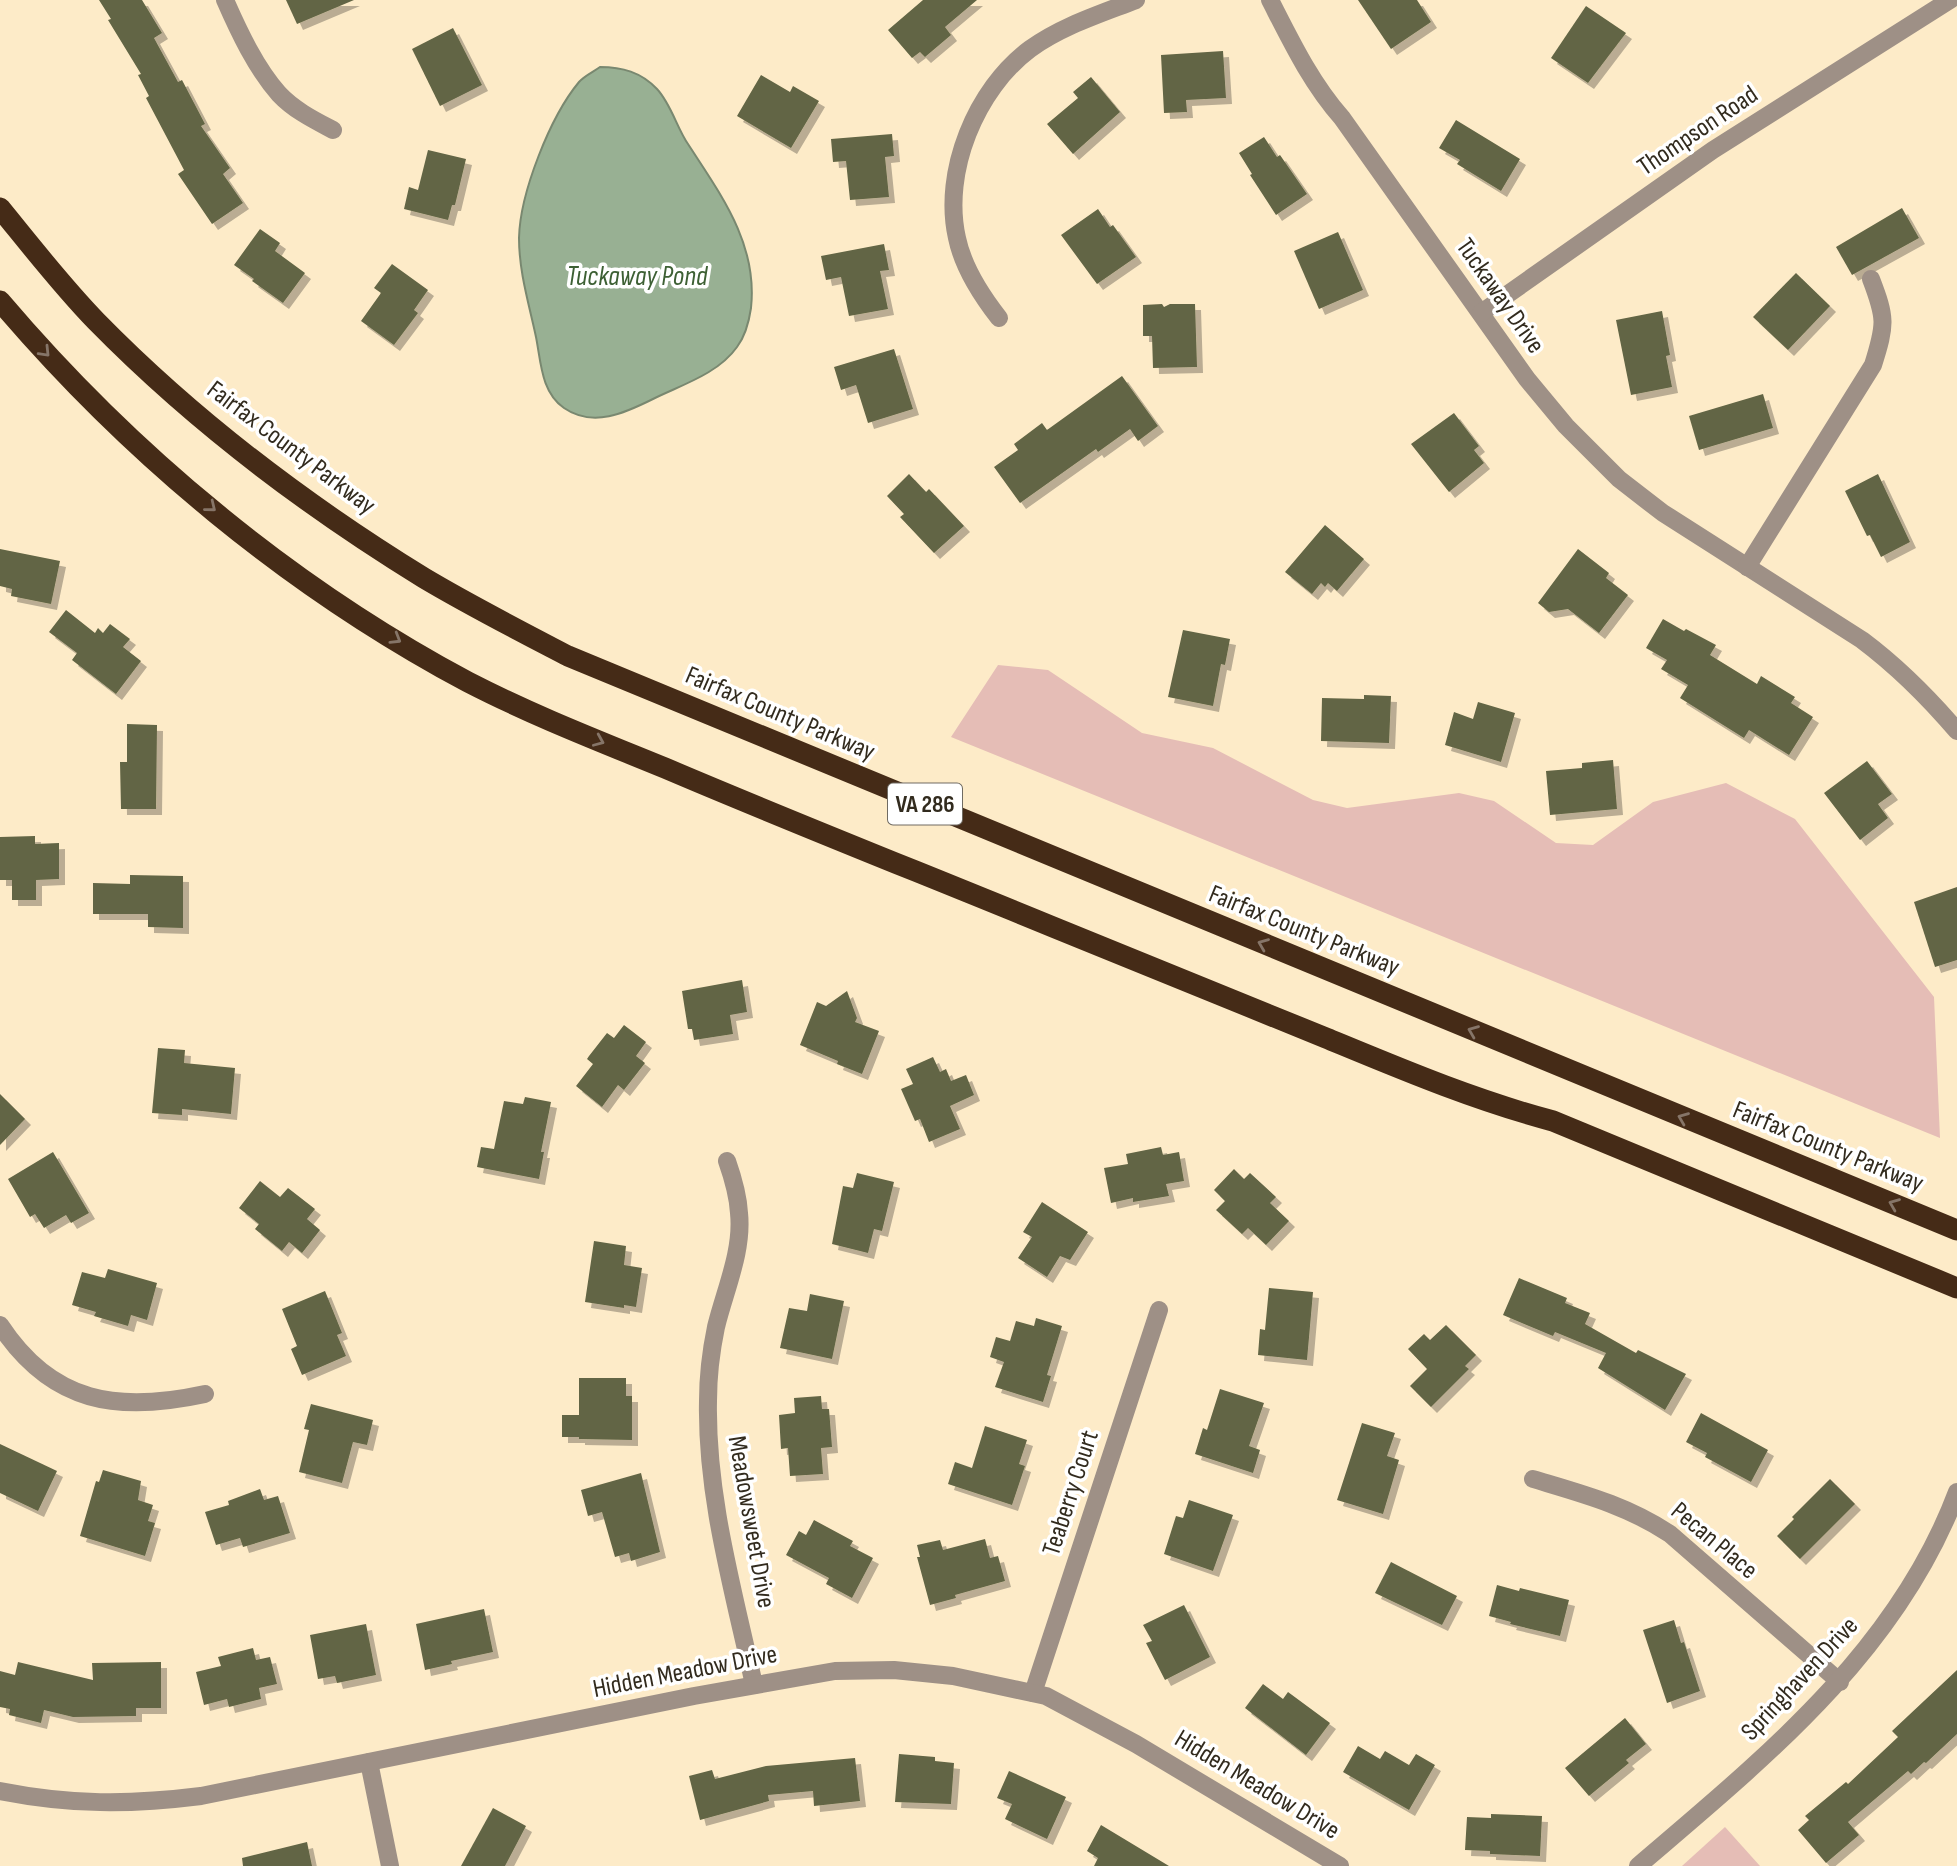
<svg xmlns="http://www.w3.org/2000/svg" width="1957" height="1866" viewBox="0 0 1957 1866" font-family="'Sofia Sans Condensed',sans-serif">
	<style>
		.green { fill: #e5bdb6 }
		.water { fill: #98b093; stroke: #798870; stroke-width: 2 }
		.building { fill: #626544; filter: url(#shadow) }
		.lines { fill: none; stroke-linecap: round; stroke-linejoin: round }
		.minor { stroke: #9e9086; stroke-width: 18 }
		.highway { stroke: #452b17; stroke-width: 21 }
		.oneway { stroke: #867568 }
		.labels { text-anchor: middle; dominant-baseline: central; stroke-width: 7; stroke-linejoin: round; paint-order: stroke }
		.shield { fill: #fff; stroke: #706b62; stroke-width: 2 }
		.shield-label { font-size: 24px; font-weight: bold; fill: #322b1e }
		.street-label { font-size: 26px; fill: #322b1e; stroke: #fff }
		.water-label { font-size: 28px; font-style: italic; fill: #3d6034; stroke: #fff }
	</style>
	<defs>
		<filter id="shadow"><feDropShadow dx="6" dy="6" stdDeviation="0" flood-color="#0004"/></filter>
	</defs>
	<rect width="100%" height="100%" fill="#fdebc8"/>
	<!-- green -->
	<g class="green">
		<path d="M998 665 1048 670 1142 733 1213 748 1313 800 1347 808 1459 793 1494 801 1556 843 1593 845 1653 802 1726 783 1795 819 1934 997 1940 1138 951 737Z"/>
		<path d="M1725 1827 1760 1866H1682Z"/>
	</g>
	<!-- water -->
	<path class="water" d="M600 67C622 67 641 72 657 89 671 104 677 128 688 144 721 195 758 244 751 308 749 322 746 335 737 347 718 374 681 385 653 399 625 413 593 428 564 408 541 392 541 362 536 337 529 304 519 272 519 238 520 193 550 117 579 82 584 76 593 72 600 67Z"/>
	<!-- building -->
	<g class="building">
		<path d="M99 0H142L162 33 154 38 178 82 182 80 205 124 201 126 230 168 223 174 243 203 212 224 178 174 184 170 146 98 149 96 138 75 141 74 108 20 111 19Z"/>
		<path d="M286 0H354L297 24Z"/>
		<path d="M923 0H977L945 27 951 35 925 57 920 52 912 58 888 30Z"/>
		<path d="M1358 0H1417L1431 22 1391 49Z"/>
		<path d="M1586 6 1626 33 1588 83 1551 58Z"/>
		<path d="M453 28 482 85 440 106 412 49Z"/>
		<path d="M1223 51 1226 98 1186 100 1187 112 1164 113 1161 55Z"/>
		<path d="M761 75 790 92 793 86 819 101 791 148 737 116Z"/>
		<path d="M1091 77 1120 112 1073 154 1047 124 1078 98 1073 92Z"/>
		<path d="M1456 120 1520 159 1501 191 1457 164 1460 160 1439 148Z"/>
		<path d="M892 134 894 156 885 157 889 197 850 200 846 161 833 162 831 139Z"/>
		<path d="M1264 137 1277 157 1280 155 1307 194 1276 215 1250 175 1252 174 1239 153Z"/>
		<path d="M428 150 466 159 455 205H452L448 220 404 209 409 187 418 190Z"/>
		<path d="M1902 208 1919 238 1852 275 1836 247Z"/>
		<path d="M1098 209 1110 227 1113 225 1136 257 1097 284 1061 235Z"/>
		<path d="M260 229 280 243 275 251 305 273 283 303 252 281 254 279 234 265Z"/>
		<path d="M1338 232 1363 290 1319 309 1294 251Z"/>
		<path d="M884 244 889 270 880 271 888 309 849 316 841 277 826 280 821 256Z"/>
		<path d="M392 264 428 290 414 310 418 313 394 345 361 321 381 293 374 288Z"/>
		<path d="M1796 273 1830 306 1788 350 1753 317Z"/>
		<path d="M1162 304 1164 307 1170 304H1195L1197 367 1153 368 1152 336H1143V305Z"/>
		<path d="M1662 311 1670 355 1666 356 1672 387 1631 395 1616 320Z"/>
		<path d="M894 349 913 409 868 423 856 385 841 390 834 367Z"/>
		<path d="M1122 376 1158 426 1138 441 1130 429 1098 452 1096 449 1020 503 994 467 1018 450 1014 444 1042 423 1047 430Z"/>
		<path d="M1763 394 1773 428 1699 450 1689 416Z"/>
		<path d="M1454 413 1479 446 1474 450 1484 463 1449 492 1411 444Z"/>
		<path d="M909 474 926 492 929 489 964 526 934 553 900 517 904 514 887 496Z"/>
		<path d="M1878 474 1910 542 1881 557 1870 535 1867 536 1845 491Z"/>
		<path d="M1325 525 1364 559 1337 591 1328 583 1325 587 1321 583 1312 594 1285 572Z"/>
		<path d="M0 549 60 561 51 604 11 596 12 589 0 586Z"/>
		<path d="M1578 549 1609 573 1606 578 1628 595 1599 633 1568 609 1549 612 1538 603Z"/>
		<path d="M66 610 95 633 98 628 103 633 110 624 130 639 123 647 141 661 116 694 72 660 77 653 49 632Z"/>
		<path d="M1663 619 1684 631 1686 629 1716 645 1710 655 1757 684 1761 676 1795 697 1791 703 1813 717 1789 755 1749 730 1744 738 1680 698 1688 685 1661 669 1667 660 1646 648Z"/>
		<path d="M1183 630 1230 639 1225 665 1221 664 1213 706 1168 697Z"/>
		<path d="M1364 695 1391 696 1389 743 1321 741 1322 698 1364 699Z"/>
		<path d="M1478 702 1515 713 1501 762 1445 745 1454 712 1473 719Z"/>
		<path d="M127 724 157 725 156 809H121L120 762H127Z"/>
		<path d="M1613 760 1617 809 1550 815 1546 771 1582 768V763Z"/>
		<path d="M1867 761 1892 794 1878 804 1888 818 1860 840 1824 793Z"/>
		<path d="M35 836V844L59 843V879L36 880V900H12V880H0V837Z"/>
		<path d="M130 875 183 876V928L148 927V914H93V883L130 884Z"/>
		<path d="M1957 887V960L1935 967 1914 902Z"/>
		<path d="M742 980 747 1012 730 1015 733 1034 694 1040 692 1029H688L682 991Z"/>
		<path d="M847 991 857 1018 855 1022 879 1031 862 1074 837 1064 838 1061 800 1045 817 1002 826 1006Z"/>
		<path d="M624 1025 646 1042 636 1056 645 1063 624 1090 618 1085 602 1107 576 1086 593 1064 587 1059 589 1056 607 1033 614 1038Z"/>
		<path d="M158 1048 185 1050 184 1063 235 1068 231 1114 182 1109V1115L152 1113Z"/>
		<path d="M933 1057 940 1072 946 1069 951 1081 966 1075 974 1095 950 1106 960 1129 929 1142 920 1119 915 1121 901 1089 913 1084 906 1069Z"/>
		<path d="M0 1094 25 1119 0 1145Z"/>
		<path d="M525 1097 551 1102 541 1152H544L539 1179 477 1167 481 1147 494 1149 504 1101 523 1104Z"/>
		<path d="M1161 1147 1163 1155 1179 1152 1184 1181 1166 1184 1169 1196 1133 1202V1198L1111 1203 1104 1168 1128 1164 1126 1154Z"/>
		<path d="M53 1152 89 1213 71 1223 66 1215 44 1228 35 1214 30 1217 8 1179Z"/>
		<path d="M1234 1169 1244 1179 1250 1173 1276 1197 1270 1203 1289 1221 1266 1245 1248 1228 1242 1234 1216 1210 1225 1201 1214 1190Z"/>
		<path d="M857 1173 894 1182 882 1231 874 1229 868 1253 832 1244 843 1186 853 1188Z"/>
		<path d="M260 1181 280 1197 288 1188 315 1209 307 1219 320 1230 302 1253 289 1242 282 1251 255 1229 259 1224 239 1208Z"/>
		<path d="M1042 1202 1088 1232 1070 1260 1060 1256 1047 1277 1018 1258 1032 1237 1023 1232Z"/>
		<path d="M594 1241 626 1246 624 1265 642 1268 636 1307 624 1305V1308L585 1302Z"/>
		<path d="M108 1269 157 1283 147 1320 131 1315 128 1326 94 1316 96 1312 72 1305 82 1272 105 1278Z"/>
		<path d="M1519 1278 1567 1298 1565 1303 1590 1313 1585 1324 1636 1353 1638 1350 1686 1374 1665 1410 1598 1368 1606 1353 1555 1332 1553 1336 1503 1315Z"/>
		<path d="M1269 1288 1313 1292 1307 1360 1258 1355 1260 1329 1265 1330Z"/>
		<path d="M325 1291 342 1333 337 1335 346 1356 302 1375 291 1349 297 1346 282 1309Z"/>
		<path d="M810 1294 844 1301 832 1359 780 1348 789 1308 807 1311Z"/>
		<path d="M1036 1318 1062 1326 1047 1375 1051 1376 1043 1402 995 1387 1004 1362 990 1357 996 1337 1010 1341 1016 1321 1034 1326Z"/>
		<path d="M1446 1325 1476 1355 1465 1366 1469 1369 1431 1407 1410 1386 1427 1369 1408 1349 1424 1334 1430 1340Z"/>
		<path d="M579 1378H626V1396H632V1440L579 1439V1437H562V1415H579Z"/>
		<path d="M1220 1389 1264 1403 1249 1446 1260 1450 1253 1473 1195 1454 1203 1428 1207 1430Z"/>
		<path d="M821 1396 822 1409H829L832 1447 821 1448 823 1474 790 1476 788 1448 781 1449 779 1415 795 1413 794 1398Z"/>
		<path d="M311 1404 373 1420 367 1445 353 1442 342 1483 299 1472 309 1430 304 1429Z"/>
		<path d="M1701 1413 1768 1450 1751 1482 1705 1457 1707 1453 1686 1442Z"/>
		<path d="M1362 1423 1395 1433 1387 1456 1399 1460 1383 1514 1337 1500Z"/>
		<path d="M985 1426 1027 1440 1019 1464 1025 1466 1012 1505 948 1484 955 1462 972 1468Z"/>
		<path d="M0 1444 57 1471 38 1511 0 1493Z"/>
		<path d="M103 1470 141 1481 138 1500 153 1505 148 1521 155 1523 145 1556 80 1536 96 1481 99 1482Z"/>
		<path d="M641 1473 660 1552 631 1561 629 1553 615 1557 602 1512 588 1516 581 1490Z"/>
		<path d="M1830 1479 1855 1504 1800 1559 1777 1536 1794 1519 1792 1517Z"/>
		<path d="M260 1489 264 1500 278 1496 290 1533 243 1547 240 1538 216 1545 205 1512 229 1505 228 1501Z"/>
		<path d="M1189 1500 1233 1515 1213 1571 1164 1554 1176 1516 1183 1518Z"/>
		<path d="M814 1520 853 1541 850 1546 873 1558 852 1598 826 1584 829 1578 786 1555 799 1531 806 1535Z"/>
		<path d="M985 1539 990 1558 998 1556 1005 1581 955 1595 956 1598 930 1605 917 1557H920L917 1545 940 1540 943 1550Z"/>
		<path d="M1391 1562 1457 1596 1442 1625 1375 1593Z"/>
		<path d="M1497 1585 1519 1591 1520 1588 1569 1600 1560 1636 1510 1624 1511 1622 1489 1616Z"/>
		<path d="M1184 1605 1210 1657 1165 1680 1146 1643 1152 1641 1143 1625Z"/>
		<path d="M484 1609 493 1652 451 1661 452 1664 425 1670 416 1624Z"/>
		<path d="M1674 1620 1681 1643 1684 1642 1700 1691 1667 1703 1643 1630Z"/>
		<path d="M366 1624 376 1675 337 1683 335 1676 318 1679 310 1635Z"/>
		<path d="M253 1648 256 1660 270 1657 277 1684 259 1688 261 1699 229 1707 227 1699 204 1705 196 1672 221 1666 218 1657Z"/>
		<path d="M18 1662 93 1680 92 1663 161 1662V1708H136V1716L73 1717 44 1710 41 1723 9 1715 10 1709 0 1707V1671L15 1675Z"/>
		<path d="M1957 1670V1734L1926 1763 1924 1762 1911 1774 1908 1771 1848 1822 1859 1835 1826 1863 1798 1830 1809 1820 1805 1816 1846 1782 1848 1784 1898 1737 1892 1731Z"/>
		<path d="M1263 1684 1283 1699 1288 1692 1330 1723 1306 1755 1245 1708Z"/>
		<path d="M1625 1718 1646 1744 1626 1760 1629 1763 1589 1796 1565 1768Z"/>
		<path d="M1358 1746 1380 1759 1385 1751 1409 1765 1416 1754 1435 1765 1409 1810 1343 1772Z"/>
		<path d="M899 1754 935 1757V1761L954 1763 951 1804 895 1802Z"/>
		<path d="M855 1758 860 1801 814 1806 813 1791 768 1795 769 1801 700 1820 689 1776 712 1770 715 1779 766 1766Z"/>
		<path d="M1009 1771 1066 1797 1047 1839 1005 1819 1012 1804 997 1798Z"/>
		<path d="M493 1808 526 1826 505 1866H461Z"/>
		<path d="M1491 1814 1542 1816 1540 1856 1490 1854V1851L1465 1850 1467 1817 1491 1818Z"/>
		<path d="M1101 1825 1169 1866H1094L1098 1858 1087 1851Z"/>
		<path d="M307 1842 312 1866H243L242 1858Z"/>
	</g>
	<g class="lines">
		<!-- minor -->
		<g class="minor">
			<path d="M225 0C239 32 256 68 279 94 294 110 314 120 333 130"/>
			<path d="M1270 0C1291 41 1311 83 1342 118L1527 379 1566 426 1619 479 1663 513 1862 640C1898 667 1928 697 1957 731"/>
			<path d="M1481 313 1713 150 1950 0"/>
			<path d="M999 318C981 295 963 267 957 238 942 172 976 89 1030 49 1062 26 1100 14 1136 0"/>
			<path d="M1747 567 1873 365C1886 324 1886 318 1871 279"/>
			<path d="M727 1161C733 1178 738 1195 739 1213 743 1251 725 1290 716 1327 711 1351 708 1377 708 1401 706 1497 734 1592 754 1685"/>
			<path d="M0 1325C52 1404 118 1413 205 1394"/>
			<path d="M1533 1479C1583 1494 1626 1505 1670 1534L1840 1682"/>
			<path d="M1033 1693 1159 1310"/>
			<path d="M369 1762 390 1866"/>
			<path d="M0 1791C71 1805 129 1805 201 1796L694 1696 835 1671 894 1670 953 1676 1046 1696 1136 1744 1340 1866"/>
			<path d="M1638 1866C1763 1759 1897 1652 1957 1492"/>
		</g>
		<!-- highway -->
		<g class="highway">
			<path d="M0 208C31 246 62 286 96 321 192 419 307 506 424 578 471 606 520 631 568 656L1957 1230"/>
			<path d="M0 301C130 454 290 587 468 682 532 715 599 741 665 768 794 823 924 874 1053 927 1144 964 1235 1001 1326 1038 1401 1069 1474 1100 1553 1121L1957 1288"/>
		</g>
	</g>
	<!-- one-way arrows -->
	<defs><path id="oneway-chevron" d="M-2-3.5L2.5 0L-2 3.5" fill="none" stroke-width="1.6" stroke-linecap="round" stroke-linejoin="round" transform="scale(1.75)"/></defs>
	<g class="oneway">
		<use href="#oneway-chevron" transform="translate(45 352) rotate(46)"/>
		<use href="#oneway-chevron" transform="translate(211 507) rotate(39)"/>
		<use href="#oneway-chevron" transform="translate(396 639) rotate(31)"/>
		<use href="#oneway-chevron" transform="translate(599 741) rotate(23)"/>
		<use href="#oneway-chevron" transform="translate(1263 944) rotate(-158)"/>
		<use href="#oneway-chevron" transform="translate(1473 1031) rotate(-158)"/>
		<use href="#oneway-chevron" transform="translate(1683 1118) rotate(-158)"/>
		<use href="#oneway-chevron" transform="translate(1894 1204) rotate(-158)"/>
	</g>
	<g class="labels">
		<!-- shield labels -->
		<rect class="shield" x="888" y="783.5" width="74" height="41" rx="5"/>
		<g class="shield-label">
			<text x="925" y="804">VA 286</text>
		</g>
		<!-- street labels -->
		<g class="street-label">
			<text transform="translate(1698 131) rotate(-34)">Thompson Road</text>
			<text transform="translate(1500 296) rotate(55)">Tuckaway Drive</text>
			<text transform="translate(291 448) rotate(37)">Fairfax County Parkway</text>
			<text transform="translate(780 714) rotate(23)">Fairfax County Parkway</text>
			<text transform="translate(1304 931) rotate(22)">Fairfax County Parkway</text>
			<text transform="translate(1828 1147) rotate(22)">Fairfax County Parkway</text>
			<text transform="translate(1071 1493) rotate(-72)">Teaberry Court</text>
			<text transform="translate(751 1522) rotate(80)">Meadowsweet Drive</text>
			<text transform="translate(1714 1541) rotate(40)">Pecan Place</text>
			<text transform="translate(685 1672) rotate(-11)">Hidden Meadow Drive</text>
			<text transform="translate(1800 1679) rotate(-47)">Springhaven Drive</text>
			<text transform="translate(1257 1785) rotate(31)">Hidden Meadow Drive</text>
		</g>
		<!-- water labels -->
		<g class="water-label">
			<text x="637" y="276">Tuckaway Pond</text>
		</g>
	</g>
</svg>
